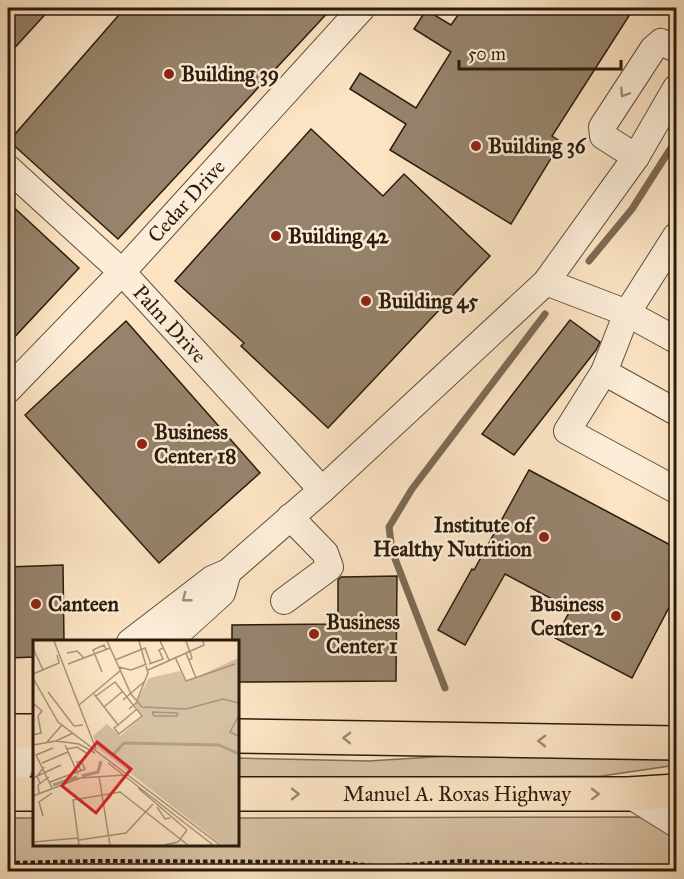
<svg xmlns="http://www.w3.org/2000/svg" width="684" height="879" viewBox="0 0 684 879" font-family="'IM FELL Great Primer',serif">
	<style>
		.green { fill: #d7c1a4; stroke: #806e58; stroke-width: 1.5 }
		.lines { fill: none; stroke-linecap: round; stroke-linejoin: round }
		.stream { stroke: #7c6b55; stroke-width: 7 }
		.building { fill: #96836c; stroke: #291c0d; stroke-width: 1.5 }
		.minor-casing { stroke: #5e4e3a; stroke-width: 28 }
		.major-casing { stroke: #291c0d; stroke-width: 36 }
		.path { stroke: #291c0d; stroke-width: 4; stroke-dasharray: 4.5 3; stroke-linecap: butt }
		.minor { stroke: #fcedd8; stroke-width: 26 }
		.major { stroke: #fbe3c3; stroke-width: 33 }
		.oneway { stroke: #9d8f7d }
		.oneway2 { stroke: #9c8971 }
		.poi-dot { fill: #8f2418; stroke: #fcedd8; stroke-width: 2 }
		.labels { text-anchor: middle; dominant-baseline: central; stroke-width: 5; stroke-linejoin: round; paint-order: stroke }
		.poi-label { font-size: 21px; font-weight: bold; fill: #291c0d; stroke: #fcedd8; text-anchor: start }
		.street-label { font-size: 21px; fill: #291c0d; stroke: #fcedd8 }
		.inset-river { fill: none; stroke: #b49f85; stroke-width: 3 }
		.inset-road { fill: none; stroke: #a7937a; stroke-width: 1.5 }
		.view { fill: #d62828; fill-opacity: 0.15; stroke: #d62828; stroke-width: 3 }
		.inset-edge { fill: none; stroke: #291c0d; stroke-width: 3 }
	</style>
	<rect width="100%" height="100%" fill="#fbe3c3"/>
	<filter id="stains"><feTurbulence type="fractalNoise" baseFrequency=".00333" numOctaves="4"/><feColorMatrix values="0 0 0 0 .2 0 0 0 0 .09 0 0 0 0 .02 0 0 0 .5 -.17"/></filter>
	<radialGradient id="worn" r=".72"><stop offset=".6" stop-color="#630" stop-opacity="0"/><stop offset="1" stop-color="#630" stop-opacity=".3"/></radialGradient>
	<!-- green -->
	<g class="green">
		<path d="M464 755 676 756V765L602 776 237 779V758L369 761Z"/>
		<path d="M636 817 648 818 676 833V871H8V818H34V844H237V818Z"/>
	</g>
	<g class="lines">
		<!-- stream -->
		<g class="stream">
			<path d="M589 261 632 209 676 140"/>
			<path d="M445 688 392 551 389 527 412 489 545 314"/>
		</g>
	</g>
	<!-- building -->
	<g class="building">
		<path d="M8 8H51L8 55Z"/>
		<path d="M125 8H332L118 239 9 141Z"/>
		<path d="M463 8H634L552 136 561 142 511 224 390 150 406 124 350 89 360 73 416 108 451 52 414 29 426 10 451 25Z"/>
		<path d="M311 129 383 196 404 174 490 256 328 428 241 346 244 343 175 281Z"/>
		<path d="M8 202 79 268 8 344Z"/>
		<path d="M570 320 600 342 596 350 514 455 482 434Z"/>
		<path d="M126 321 260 473 159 563 25 415Z"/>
		<path d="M529 470 676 548V594L632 678 555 638 571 609 505 574 465 645 438 630 472 569 474 570Z"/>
		<path d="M63 565 64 642H34V657L8 658V567Z"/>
		<path d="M397 576 396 681 237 682V642H232V625L338 624V580L341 577Z"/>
	</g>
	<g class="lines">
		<!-- minor casing -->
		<g class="minor-casing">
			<g id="minor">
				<path d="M636 157 603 136 602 127 653 49 661 42 676 49"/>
				<path id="s1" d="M8 168 122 272 322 490"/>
				<path d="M676 236 627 313 604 372 567 431 676 490"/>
				<path d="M546 282 627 313 676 340"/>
				<path d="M604 372 676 412"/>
				<path id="s2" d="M8 390 122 272 362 8"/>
				<path d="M284 601 330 567 325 553 290 517"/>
				<path d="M130 642 212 579 228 572 322 490 546 282 636 157 676 88"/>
				<path d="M168 642 222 593 228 572"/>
				<path d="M9 794 24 756 34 737"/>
				<path d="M628 794 676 824"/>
			</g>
		</g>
		<!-- major casing -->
		<g class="major-casing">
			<g id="major">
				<path d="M8 731H34"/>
				<path d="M237 736 676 743"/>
				<path d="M8 794H34"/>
				<path id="s3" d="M237 794H628L676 791"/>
			</g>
		</g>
		<!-- path -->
		<path class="path" d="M8 863 95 861 340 862 380 867 459 861 657 867 676 866"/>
		<!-- minor -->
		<use href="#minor" class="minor"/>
		<!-- major -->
		<use href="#major" class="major"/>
	</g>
	<!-- one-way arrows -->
	<defs><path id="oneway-chevron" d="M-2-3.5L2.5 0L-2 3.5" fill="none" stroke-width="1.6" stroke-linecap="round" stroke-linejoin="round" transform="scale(1.5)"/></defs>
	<g class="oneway">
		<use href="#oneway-chevron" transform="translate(624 93) rotate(123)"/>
		<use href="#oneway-chevron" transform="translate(186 598) rotate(142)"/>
	</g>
	<g class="oneway2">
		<use href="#oneway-chevron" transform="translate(347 738) rotate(-179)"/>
		<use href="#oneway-chevron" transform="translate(542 741) rotate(-179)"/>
		<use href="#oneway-chevron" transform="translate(295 794)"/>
		<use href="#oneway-chevron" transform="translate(595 794)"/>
	</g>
	<!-- markers -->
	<g class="poi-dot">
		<circle cx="169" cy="74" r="6"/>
		<circle cx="476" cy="146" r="6"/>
		<circle cx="276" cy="236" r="6"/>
		<circle cx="366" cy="301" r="6"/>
		<circle cx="142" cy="444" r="6"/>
		<circle cx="544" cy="537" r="6"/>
		<circle cx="36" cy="604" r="6"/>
		<circle cx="616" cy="616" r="6"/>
		<circle cx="314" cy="634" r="6"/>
	</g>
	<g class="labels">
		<!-- poi labels -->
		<g class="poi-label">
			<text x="181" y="74">Building 39</text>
			<text x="488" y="146">Building 36</text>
			<text x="288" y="236">Building 42</text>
			<text x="378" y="301">Building 45</text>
			<text x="154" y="432">Business<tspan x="154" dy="24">Center 18</tspan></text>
			<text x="532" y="525" text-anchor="end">Institute of<tspan x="532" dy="24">Healthy Nutrition</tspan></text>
			<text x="48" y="604">Canteen</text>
			<text x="604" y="604" text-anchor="end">Business<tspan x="604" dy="24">Center 2</tspan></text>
			<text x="326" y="622">Business<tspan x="326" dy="24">Center 1</tspan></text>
		</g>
		<!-- street labels -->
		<g class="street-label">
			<text stroke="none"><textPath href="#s2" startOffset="260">Cedar Drive</textPath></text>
			<text stroke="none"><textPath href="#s1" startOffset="225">Palm Drive</textPath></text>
			<text stroke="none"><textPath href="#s3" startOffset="220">Manuel A. Roxas Highway</textPath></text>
		</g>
	</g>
	<!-- overview -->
	<g transform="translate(33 640)">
		<rect width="206" height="206" fill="#fbe3c3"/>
		<path d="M205 18V205H189L64 107 60 96 74 84 87 96 109 77 102 65 116 38 147 31 153 42Z" fill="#d7c1a4"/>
		<path class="inset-river" d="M80 115 91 103 186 105 206 114M49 136 65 132 68 121M20 145 44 137"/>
		<path class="inset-road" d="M21 1 63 109M74 1 98 54 109 67 153 69 190 59 206 63M127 1 136 20M153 1 159 18 156 20M0 8 10 30M34 13 44 11 51 18M153 13 163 38M142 17 153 41 202 24M82 20 112 8 118 24M35 24 77 8M116 24 130 19 126 10 130 8M86 27 98 30 114 24M115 30 171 5 170 1M69 32 60 10 71 5 73 9M0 34 26 23 24 15M0 38 25 82 187 205M15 52 41 86 50 85M61 54 85 85 104 69M63 56 82 42 109 76 86 94 81 88 85 85M90 60 112 41M0 63 9 71 5 76M46 65 87 31M71 67 90 51M96 69 103 63 115 33 106 1M119 72 121 76H144L145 73M119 72 145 73M0 95 8 93 5 76M205 96 197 92 206 75M23 101 46 104 62 113M14 102 29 85M0 105 23 101 40 93M32 105 45 134M34 109 44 107 55 114M9 123 35 112M75 123 180 205M66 136 77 205M0 138 28 125M17 142 52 129 48 121 44 122 48 131M7 143 4 136 11 127M19 148 3 115 20 108M105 148 154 190M6 153 5 145 16 137M0 156 47 138 91 135M124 167 132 179 137 178M10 176 6 162 19 153M46 200 93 193 120 164M0 202 45 198M46 205 40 160 87 152 155 205M131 205 145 202 154 190"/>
		<path class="view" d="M64 102 98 129 63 173 29 146Z"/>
		<rect width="206" height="206" class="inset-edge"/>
	</g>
	<!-- margin -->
	<rect width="684" height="879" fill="none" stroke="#fbe3c3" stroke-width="30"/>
	<rect x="9" y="9" width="666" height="861" fill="none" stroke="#291c0d" stroke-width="3"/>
	<rect x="15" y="15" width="654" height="849" fill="none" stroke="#291c0d" stroke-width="1.5"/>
	<!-- scale -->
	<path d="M459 60v9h162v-9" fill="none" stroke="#291c0d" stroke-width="3"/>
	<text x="468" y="60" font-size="18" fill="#291c0d" stroke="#fcedd8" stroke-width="4.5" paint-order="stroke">50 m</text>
	<rect width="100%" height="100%" filter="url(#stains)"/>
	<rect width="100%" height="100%" fill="url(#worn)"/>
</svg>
